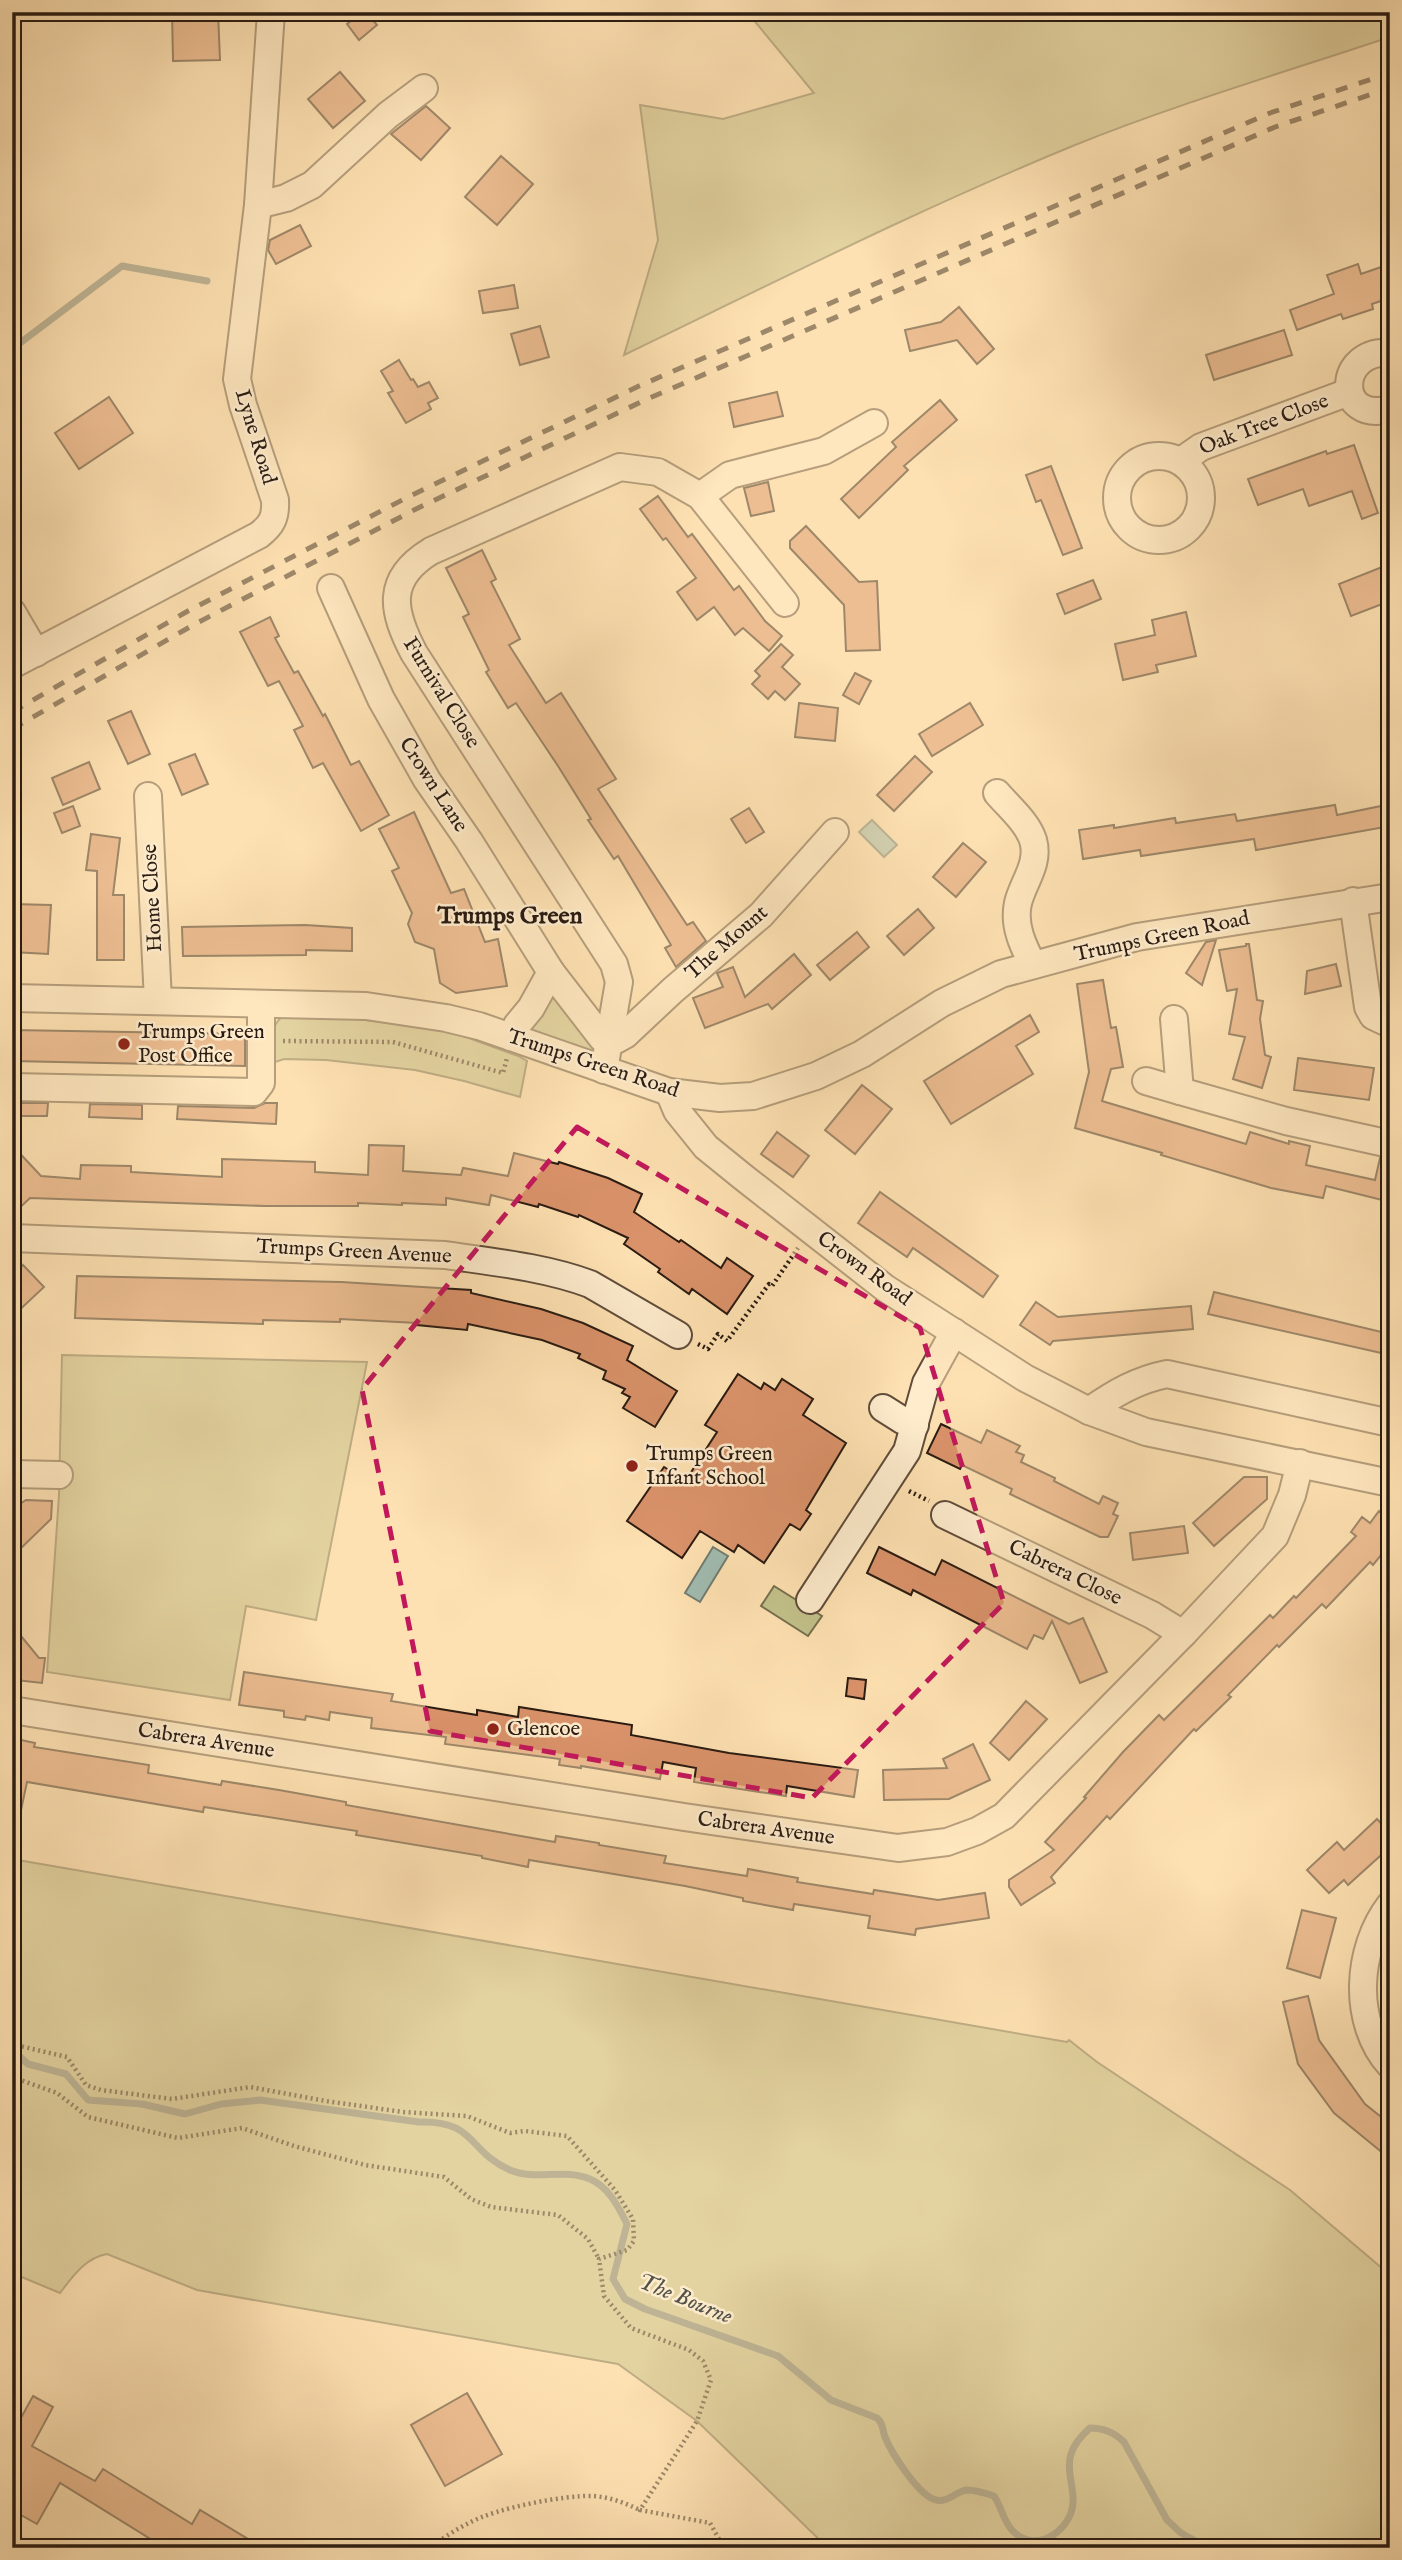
<svg xmlns="http://www.w3.org/2000/svg" width="1402" height="2560" viewBox="0 0 1402 2560" font-family="'IM FELL English',serif">
	<style>
		.green { fill: #c3c28a; stroke: #766e4e; stroke-width: 2 }
		.water { fill: #a0bcb1; stroke: #717c71; stroke-width: 2 }
		.lines { fill: none; stroke-linecap: round; stroke-linejoin: round }
		.stream { stroke: #717c71; stroke-width: 7 }
		.building { fill: #da926a; stroke: #2a1b12; stroke-width: 2 }
		.minor-casing { stroke: #5f4c3a; stroke-width: 30 }
		.path { stroke: #2a1b12; stroke-width: 4.5; stroke-dasharray: 2 3.5; stroke-linecap: butt }
		.minor { stroke: #feeccd; stroke-width: 26 }
		.rail { stroke: #2a1b12; stroke-width: 5; stroke-dasharray: 12 12; stroke-linecap: butt }
		.marked { fill: none; stroke: #c2185b; stroke-width: 5; stroke-dasharray: 14 9; stroke-linejoin: round }
		.poi-dot { fill: #8f2418; stroke: #feeccd; stroke-width: 2.5 }
		.labels { text-anchor: middle; dominant-baseline: central; stroke-width: 5; stroke-linejoin: round; paint-order: stroke }
		.street-label { font-size: 21px; fill: #2a1b12; stroke: #feeccd }
		.poi-label { font-size: 21px; fill: #2a1b12; stroke: #feeccd; text-anchor: start }
		.water-label { font-size: 23px; font-style: italic; fill: #53534a; stroke: #feeccd }
		.quarter-label { font-size: 24px; font-weight: bold; fill: #2a1b12; stroke: #feeccd }
	</style>
	<rect width="100%" height="100%" fill="#fee1b2"/>
	<filter id="stains"><feTurbulence type="fractalNoise" baseFrequency=".00286" numOctaves="4"/><feColorMatrix values="0 0 0 0 .2 0 0 0 0 .09 0 0 0 0 .02 0 0 0 .5 -.17"/></filter>
	<radialGradient id="worn" r=".72"><stop offset=".6" stop-color="#630" stop-opacity="0"/><stop offset="1" stop-color="#630" stop-opacity=".3"/></radialGradient>
	<!-- green -->
	<g class="green">
		<path d="M747 12H1390V37C1285 72 1177 104 1075 145 921 208 773 283 624 355L658 240 640 105 723 119 814 93Z"/>
		<path d="M555 996 596 1049 588 1053 529 1030 551 997Z"/>
		<path d="M291 1011 447 1030 518 1056 527 1061 520 1097 464 1081 415 1070 326 1060 284 1059 272 1063C273 1039 267 1023 291 1011Z"/>
		<path d="M62 1355 367 1362 316 1620 246 1606 230 1700 47 1672 59 1495Z"/>
		<path d="M774 1586 822 1616 808 1636 761 1606Z"/>
		<path d="M12 1859 1067 2042 1069 2040 1097 2062 1290 2190 1390 2275V2548H828L697 2421 618 2364 197 2290 107 2254C85 2258 73 2276 60 2293L12 2273Z"/>
	</g>
	<!-- water -->
	<g class="water">
		<path d="M872 820 897 845 884 857 859 832Z"/>
		<path d="M713 1547 728 1556 700 1602 685 1593Z"/>
	</g>
	<g class="lines">
		<!-- stream -->
		<g class="stream">
			<path d="M12 349 122 266 207 281"/>
			<path d="M12 2050 28 2064 66 2074 88 2100 142 2104 185 2114 221 2104 260 2100 419 2122C476 2120 468 2152 510 2170 536 2181 564 2168 590 2179 609 2187 619 2208 627 2224L613 2279 625 2299 645 2309 778 2356 831 2400 877 2418C884 2424 882 2430 885 2437 892 2454 919 2496 936 2500 948 2503 956 2491 967 2490 975 2490 985 2493 994 2496 1001 2506 1003 2519 1011 2529 1031 2552 1061 2538 1071 2513 1078 2494 1065 2473 1071 2454 1074 2444 1082 2435 1090 2428 1103 2428 1115 2433 1124 2442L1167 2520 1181 2533 1208 2548"/>
		</g>
	</g>
	<!-- building -->
	<g class="building">
		<path d="M172 12H218L220 60 173 61Z"/>
		<path d="M362 12H366L377 25 359 40 347 24Z"/>
		<path d="M340 72 365 101 333 128 308 99Z"/>
		<path d="M426 106 450 128 421 160 391 134Z"/>
		<path d="M501 156 533 184 497 225 465 197Z"/>
		<path d="M300 225 311 246 276 264 268 250 270 240Z"/>
		<path d="M1358 264 1361 274 1390 264V298L1372 304 1373 309 1343 319 1341 314 1297 330 1290 310 1334 294 1327 275Z"/>
		<path d="M514 285 518 308 483 313 479 291Z"/>
		<path d="M959 307 994 349 977 364 957 340 910 351 905 330 941 322Z"/>
		<path d="M540 326 549 357 520 365 511 334Z"/>
		<path d="M1284 330 1292 355 1214 380 1206 355Z"/>
		<path d="M399 360 411 380 413 379 418 387 429 382 438 398 428 403 431 409 406 423 388 393 393 391 381 371Z"/>
		<path d="M777 392 783 416 734 427 729 403Z"/>
		<path d="M109 397 133 433 79 469 55 433Z"/>
		<path d="M940 400 957 420 904 466 908 470 859 518 841 499 896 447 892 442Z"/>
		<path d="M1354 445 1378 513 1362 519 1352 491 1309 506 1303 489 1258 505 1248 479 1326 451 1327 454Z"/>
		<path d="M1051 466 1082 548 1063 555 1041 500 1036 502 1026 475Z"/>
		<path d="M768 482 774 511 751 516 744 488Z"/>
		<path d="M658 496 688 537 692 534 734 590 739 586 765 621 782 636 769 651 743 628 735 635 714 607 697 620 677 592 696 578 666 538 663 540 640 509Z"/>
		<path d="M806 526 859 582 877 581 880 650 846 651 844 605 790 548V541Z"/>
		<path d="M482 550 496 579 491 582 520 639 509 645 546 703 561 693 616 779 598 789 687 925 693 922 706 941 676 967 665 948 671 945 618 856 614 859 588 820 591 819 558 766 516 703 508 708 486 672 489 670 463 617 469 614 446 568Z"/>
		<path d="M1382 567 1390 588V601L1351 616 1339 584Z"/>
		<path d="M1093 580 1101 599 1065 614 1057 594Z"/>
		<path d="M1186 612 1196 656 1156 665 1158 672 1123 680 1115 644 1155 635 1152 620Z"/>
		<path d="M270 617 279 636 275 638 294 673 298 671 323 716 325 714 351 765 359 761 389 815 361 831 323 763 313 768 294 730 303 726 279 681 268 686 240 632Z"/>
		<path d="M781 644 793 655 782 667 800 684 785 700 775 691 768 699 752 684 760 676 755 671Z"/>
		<path d="M855 673 871 681 859 704 843 695Z"/>
		<path d="M799 703 838 708 835 741 795 737Z"/>
		<path d="M970 703 983 725 932 756 919 734Z"/>
		<path d="M131 711 150 754 128 764 108 721Z"/>
		<path d="M195 754 208 784 182 795 169 764Z"/>
		<path d="M915 756 932 772 894 811 877 795Z"/>
		<path d="M89 762 100 789 63 805 52 778Z"/>
		<path d="M1335 805 1337 815 1381 806 1385 827 1256 850 1254 839 1141 856 1140 850 1083 859 1079 830 1114 825V828L1175 818 1176 823 1235 814 1237 821Z"/>
		<path d="M73 806 80 826 62 833 54 813Z"/>
		<path d="M749 808 764 832 746 843 731 819Z"/>
		<path d="M414 812 451 893 464 889 485 942 498 939 507 986 456 993 440 983 434 949 415 942 408 924 412 913 392 871 399 868 379 829Z"/>
		<path d="M91 834 120 838 113 895H124V960H97V871L86 870Z"/>
		<path d="M963 843 986 862 956 897 933 877Z"/>
		<path d="M12 904 51 905 48 954 12 952Z"/>
		<path d="M918 909 934 928 904 955 887 936Z"/>
		<path d="M305 925 352 928V951L306 950V955L183 956 182 927Z"/>
		<path d="M857 932 869 947 830 980 817 965Z"/>
		<path d="M1216 940 1202 985 1186 973 1206 942Z"/>
		<path d="M1246 944H1249L1257 1000 1263 1001 1260 1019 1265 1055 1271 1057 1262 1088 1233 1079 1245 1037 1229 1034 1237 989 1227 991 1219 950 1246 946Z"/>
		<path d="M794 954 811 975 772 1009 768 1004 705 1028 693 998 723 987 717 973 733 967 745 997Z"/>
		<path d="M1336 964 1341 986 1305 994 1307 971Z"/>
		<path d="M1103 980 1111 1028 1116 1027 1123 1067 1111 1069 1102 1101 1246 1144 1250 1132 1289 1144V1141L1310 1146 1306 1165 1375 1180 1380 1158 1390 1159V1202L1326 1186 1323 1198 1271 1188 1161 1155 1162 1153 1075 1128 1089 1072 1077 984Z"/>
		<path d="M1030 1015 1039 1032 1016 1046 1033 1074 951 1124 924 1081Z"/>
		<path d="M12 1030 245 1034V1066L12 1061Z"/>
		<path d="M1298 1058 1374 1068 1369 1100 1294 1090Z"/>
		<path d="M862 1085 892 1109 855 1154 825 1130Z"/>
		<path d="M12 1103H48L47 1116H12Z"/>
		<path d="M265 1103H277L276 1124 177 1119 178 1106 254 1108Z"/>
		<path d="M90 1104 142 1105V1119L89 1117Z"/>
		<path d="M777 1132 809 1156 793 1177 761 1154Z"/>
		<path d="M12 1145 41 1176 80 1179 81 1165 131 1166V1172L222 1177V1159L315 1162V1172L368 1175 369 1145 404 1146 403 1171 461 1175 463 1168 508 1176 514 1153 558 1164 559 1162 608 1178 642 1194 634 1212 679 1242 681 1240 721 1268 727 1258 753 1276 727 1314 692 1289 689 1294 658 1272 660 1269 624 1244 628 1238 579 1215 578 1217 539 1204 538 1207 491 1195 489 1205 446 1198V1205L402 1203V1205L358 1203V1206H265L30 1198 12 1215Z"/>
		<path d="M880 1192 998 1276 983 1297 913 1248 907 1257 858 1223Z"/>
		<path d="M23 1265 44 1287 12 1317V1275Z"/>
		<path d="M77 1276 341 1282 471 1290V1293L541 1309 583 1323 633 1346 627 1360 677 1391 655 1427 623 1408 630 1397 622 1393 625 1389 603 1379 606 1371 578 1358 580 1354 542 1340 468 1324 467 1330 417 1325V1323L340 1319V1322L263 1320V1324L75 1318Z"/>
		<path d="M1214 1292 1390 1334V1355L1208 1314Z"/>
		<path d="M1036 1302 1058 1317 1191 1306 1193 1329 1053 1341 1050 1345 1020 1325Z"/>
		<path d="M738 1374 761 1389 764 1383 775 1390 782 1379 813 1399 803 1415 846 1443 806 1510 811 1514 800 1530 790 1524 764 1563 738 1545 734 1552 700 1531 682 1558 627 1521 664 1467 686 1480 717 1432 705 1425Z"/>
		<path d="M941 1424 981 1443 987 1430 1020 1446 1016 1452 1024 1455 1021 1462 1055 1478 1054 1481 1099 1504 1103 1496 1118 1503 1113 1514 1118 1516 1108 1537H1100L1010 1494 1012 1489 962 1465 960 1469 927 1453Z"/>
		<path d="M1244 1477H1267V1499L1214 1546 1193 1523Z"/>
		<path d="M26 1500 52 1501 51 1519 12 1557V1509Z"/>
		<path d="M1379 1511 1390 1520V1544L1373 1565 1370 1562 1326 1608 1322 1604 1279 1647 1277 1645 1228 1695 1231 1697 1196 1731 1194 1729 1110 1819 1107 1816 1051 1877 1055 1883 1021 1905 1009 1887V1880L1054 1850 1045 1842 1086 1798 1084 1797 1123 1752 1159 1715 1164 1720 1270 1615 1273 1618 1294 1596 1296 1598 1356 1536 1351 1532 1362 1517 1370 1523Z"/>
		<path d="M1184 1526 1188 1553 1133 1560 1130 1533Z"/>
		<path d="M879 1547 935 1575 942 1560 1069 1624 1083 1618 1107 1672 1080 1683 1052 1621 1043 1639 1034 1635 1027 1649 913 1590 911 1595 867 1573Z"/>
		<path d="M12 1625 39 1658H45L42 1683 16 1680 12 1674Z"/>
		<path d="M244 1672 393 1694 391 1701 477 1715V1710L518 1717 519 1707 632 1725 631 1735 729 1753 858 1770 854 1797 787 1786 786 1796 694 1782 696 1768 663 1762 660 1779 581 1766V1768L559 1765 560 1759 445 1744 446 1737 371 1728 372 1718 330 1712 329 1720 306 1716 305 1720 284 1717V1711L239 1705Z"/>
		<path d="M848 1678 866 1680 864 1699 846 1696Z"/>
		<path d="M1026 1701 1047 1719 1009 1760 990 1743Z"/>
		<path d="M12 1738 35 1743 34 1747 149 1765 148 1773 221 1785 222 1781 279 1790 346 1802V1805L555 1842 556 1836 599 1843V1845L666 1856 664 1863 747 1876 748 1869 798 1878 797 1882 873 1894 874 1890 938 1900 985 1893 989 1918 916 1929 915 1935 868 1928 870 1916 794 1904 793 1910 743 1901V1898L685 1886 596 1871 529 1860 528 1867 482 1858V1856L356 1835 357 1831 204 1807 203 1812 27 1782 20 1815 12 1814Z"/>
		<path d="M973 1744 990 1780 949 1799 884 1800 883 1770 947 1768 943 1759Z"/>
		<path d="M1377 1819 1390 1833V1847L1348 1885 1344 1880 1329 1893 1307 1870 1337 1842 1344 1850Z"/>
		<path d="M1302 1910 1336 1918 1320 1978 1287 1968Z"/>
		<path d="M1308 1996 1319 2040 1365 2104 1390 2124V2159L1334 2113 1298 2064 1283 2002Z"/>
		<path d="M467 2393 502 2454 445 2486 411 2425Z"/>
		<path d="M33 2396 53 2407 32 2446 95 2481 103 2469 192 2524 200 2510 263 2548H165L60 2483 37 2524 12 2510V2434Z"/>
	</g>
	<g class="lines">
		<!-- minor casing -->
		<g class="minor-casing">
			<g id="minor">
				<path d="M258 205 286 198 312 185 388 115 424 88"/>
				<path d="M1390 353C1336 349 1335 424 1390 409"/>
				<circle cx="1159" cy="498" r="42"/>
				<path d="M1181 461 1201 447 1349 392"/>
				<path d="M700 496 730 475 824 451 874 423"/>
				<path d="M331 588 381 699 427 780 469 841 551 972 602 1038 616 1040 625 1035 673 990 761 915 835 832"/>
				<path d="M12 612 36 653"/>
				<path d="M12 665 259 535C272 525 276 517 275 500L243 405 237 379 258 205 271 12"/>
				<path d="M997 793C1009 807 1027 822 1033 840 1040 864 1023 882 1018 903 1013 925 1023 946 1033 965"/>
				<path d="M148 796 158 1001"/>
				<path d="M1353 901 1368 1007 1373 1016 1390 1024"/>
				<path d="M12 998 366 1006 446 1018 479 1026 669 1092 720 1098 753 1096 816 1076 862 1054 942 1003 1001 974 1137 937 1390 897"/>
				<path d="M1174 1019 1180 1091 1286 1121 1390 1144"/>
				<path d="M511 1037 517 1025 531 1008 551 972"/>
				<path d="M604 1070 619 982 614 964 414 653C392 611 385 579 431 551L620 467 658 472 700 496 785 603"/>
				<path d="M1146 1081 1180 1091"/>
				<path d="M12 1087 254 1092 261 1083V1005"/>
				<path d="M669 1092 677 1111 706 1147 743 1177 885 1288 1025 1378 1089 1411 1146 1432 1390 1483"/>
				<path d="M12 1238 445 1255C493 1262 544 1267 590 1284L678 1335"/>
				<path d="M883 1408 902 1420 915 1425"/>
				<path d="M1089 1411C1115 1393 1137 1380 1167 1374L1390 1423"/>
				<path d="M12 1474 59 1475"/>
				<path d="M945 1515 1152 1615 1183 1634"/>
				<path d="M810 1600 907 1451 926 1383 954 1332"/>
				<path d="M12 1710 684 1817 898 1848 947 1842 977 1831 1004 1816 1183 1634 1275 1536 1292 1495 1300 1463"/>
				<path d="M1390 1905C1356 1949 1352 2023 1390 2065"/>
			</g>
		</g>
		<!-- path -->
		<g class="path">
			<path d="M283 1041 393 1042 503 1073 507 1058"/>
			<path d="M698 1344 708 1349 718 1334 727 1341 769 1284 772 1286 798 1248"/>
			<path d="M909 1491 929 1501"/>
			<path d="M12 2034 20 2046 67 2057 86 2085 101 2090 172 2099 250 2087 326 2101 403 2112 467 2116 510 2133 525 2131 567 2136 615 2190 633 2219 634 2241 627 2250 599 2259 604 2296 631 2328 689 2350 703 2361 711 2380 697 2421 640 2510 710 2523 724 2548"/>
			<path d="M12 2077 57 2093 88 2117 178 2138 242 2128 294 2146 365 2165 444 2177 471 2199 491 2207 558 2215 588 2239 599 2259"/>
			<path d="M429 2548C442 2539 456 2529 471 2522 497 2508 564 2495 593 2496 610 2497 625 2503 640 2510"/>
		</g>
		<!-- minor -->
		<use href="#minor" class="minor"/>
		<!-- rail -->
		<g class="rail">
			<path d="M12 712 188 611 410 496 639 386 1270 113 1390 73"/>
			<path d="M12 729 195 624 416 509 645 400 1275 127 1390 88"/>
		</g>
	</g>
	<!-- marked area -->
	<path d="M0 0H1402V2560H0ZM577 1127 920 1328 1004 1603 812 1798 430 1731 362 1389Z" fill="#fee1b2" fill-opacity=".55" fill-rule="evenodd"/>
	<path class="marked" d="M577 1127 920 1328 1004 1603 812 1798 430 1731 362 1389Z"/>
	<!-- markers -->
	<g class="poi-dot">
		<circle cx="124" cy="1044" r="7"/>
		<circle cx="632" cy="1466" r="7"/>
		<circle cx="493" cy="1729" r="7"/>
	</g>
	<g class="labels">
		<!-- street labels -->
		<g class="street-label">
			<text transform="translate(1264 425) rotate(-21)">Oak Tree Close</text>
			<text transform="translate(255 437) rotate(73)">Lyne Road</text>
			<text transform="translate(441 693) rotate(58)">Furnival Close</text>
			<text transform="translate(433 785) rotate(57)">Crown Lane</text>
			<text transform="translate(153 898) rotate(-93)">Home Close</text>
			<text transform="translate(1162 937) rotate(-12)">Trumps Green Road</text>
			<text transform="translate(727 943) rotate(-41)">The Mount</text>
			<text transform="translate(593 1064) rotate(18)">Trumps Green Road</text>
			<text transform="translate(354 1252) rotate(3)">Trumps Green Avenue</text>
			<text transform="translate(864 1269) rotate(36)">Crown Road</text>
			<text transform="translate(1065 1573) rotate(26)">Cabrera Close</text>
			<text transform="translate(206 1741) rotate(9)">Cabrera Avenue</text>
			<text transform="translate(766 1829) rotate(8)">Cabrera Avenue</text>
		</g>
		<!-- poi labels -->
		<g class="poi-label">
			<text x="138" y="1032">Trumps Green<tspan x="138" dy="24">Post Office</tspan></text>
			<text x="646" y="1454">Trumps Green<tspan x="646" dy="24">Infant School</tspan></text>
			<text x="507" y="1729">Glencoe</text>
		</g>
		<!-- water labels -->
		<g class="water-label">
			<text transform="translate(685 2299) rotate(22)">The Bourne</text>
		</g>
		<!-- quarter labels -->
		<g class="quarter-label">
			<text x="510" y="916">Trumps Green</text>
		</g>
	</g>
	<!-- margin -->
	<rect width="1402" height="2560" fill="none" stroke="#fee1b2" stroke-width="42"/>
	<rect x="14" y="14" width="1374" height="2532" fill="none" stroke="#2a1b12" stroke-width="3.5"/>
	<rect x="21" y="21" width="1360" height="2518" fill="none" stroke="#2a1b12" stroke-width="2"/>
	<rect width="100%" height="100%" filter="url(#stains)"/>
	<rect width="100%" height="100%" fill="url(#worn)"/>
</svg>
